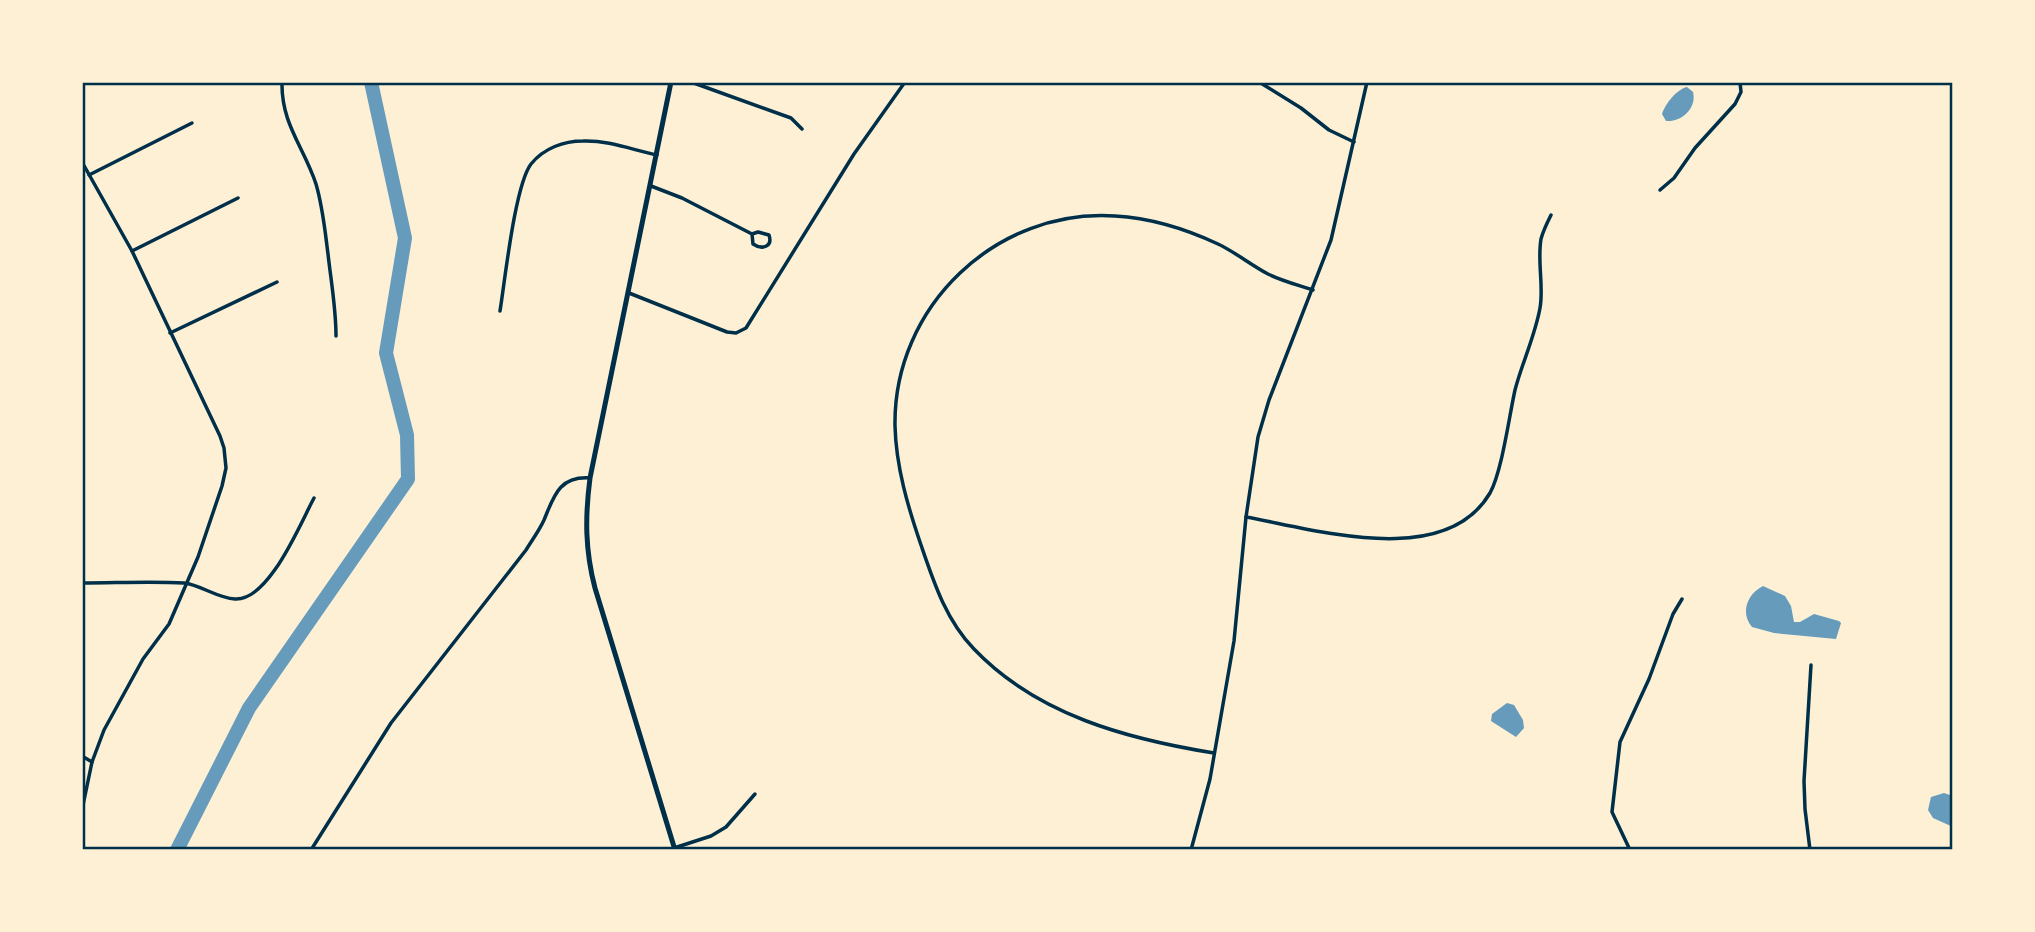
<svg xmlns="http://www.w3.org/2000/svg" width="2035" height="932" viewBox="0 0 2035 932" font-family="'Source Sans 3',sans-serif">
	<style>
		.water { fill: #669bbc }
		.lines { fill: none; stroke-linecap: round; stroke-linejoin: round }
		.river { stroke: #669bbc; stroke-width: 14 }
		.minor { stroke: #003049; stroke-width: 3.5 }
		.secondary { stroke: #003049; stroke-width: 5 }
		.neatline { fill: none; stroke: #003049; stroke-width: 2.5 }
	</style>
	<rect width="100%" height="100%" fill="#fdf0d5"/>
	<!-- water -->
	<g class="water">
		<path d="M1687 87 1693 92C1697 108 1682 122 1666 121L1662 114C1665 104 1677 89 1687 87Z"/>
		<path d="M1763 586 1785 596 1791 606 1794 622H1800L1814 614 1839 621 1841 623 1836 639 1774 633 1752 627C1740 613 1747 594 1763 586Z"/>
		<path d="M1507 703 1514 705 1523 720 1524 728 1516 737 1491 721 1492 714Z"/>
		<path d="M1944 793 1953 796V827L1933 818 1928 810 1931 797Z"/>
	</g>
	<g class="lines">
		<!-- river -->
		<path class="river" d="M177 850 249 708 408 479 407 435 386 353 405 238 371 82"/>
		<!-- minor -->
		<g class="minor">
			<path d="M282 82C281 124 304 147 316 184 323 208 325 231 328 254 331 281 336 308 336 336"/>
			<path d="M691 82 791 118 802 129"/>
			<path d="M1259 82 1301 108 1329 130 1354 142"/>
			<path d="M82 84 84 82"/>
			<path d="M82 162 132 251 220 436 224 448 226 468 222 486 198 557 169 624 143 659 104 730 92 762 82 810"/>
			<path d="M89 175 192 123"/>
			<path d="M651 186 682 198 752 234 758 232 769 235C773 247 762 250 753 244L752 234"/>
			<path d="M1660 190 1674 178 1695 148 1735 104 1741 92 1740 82"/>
			<path d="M132 251 238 198"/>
			<path d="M629 293 727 332 736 333 746 328 854 154 905 82"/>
			<path d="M500 311C505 280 515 185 531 164 544 148 564 141 583 141 608 140 633 150 657 155"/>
			<path d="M170 333 277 282"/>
			<path d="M1246 517C1314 529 1445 570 1490 493 1502 471 1509 417 1515 390 1522 363 1535 336 1540 308 1544 286 1537 262 1541 239 1543 231 1547 223 1551 215"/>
			<path d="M82 583C116 583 151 581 184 583 201 585 217 598 235 599 269 601 300 524 314 498"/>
			<path d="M1214 753C1127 739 1037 715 974 649 946 620 934 583 921 545 908 507 896 467 895 426 893 306 997 208 1115 216 1150 218 1186 229 1218 244 1235 252 1251 265 1268 274 1282 281 1298 285 1313 290"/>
			<path d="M82 756 92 762"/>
			<path d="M674 848 711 836 726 827 755 794"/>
			<path d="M311 850 391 723 526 550C532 540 539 531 544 520 554 496 559 476 590 478"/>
			<path d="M1191 850 1210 779 1234 641 1246 517 1258 437 1269 400 1331 240 1367 82"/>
			<path d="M1630 850 1612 812 1620 742 1649 679 1673 614 1682 599"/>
			<path d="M1810 850 1805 809 1804 781 1811 665"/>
		</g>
		<!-- secondary -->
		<path class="secondary" d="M671 82 590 478C585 517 585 550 595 588L675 850"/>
	</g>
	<!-- border -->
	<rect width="2035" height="932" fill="none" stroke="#fdf0d5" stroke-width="168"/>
	<rect x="84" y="84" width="1867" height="764" class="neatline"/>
</svg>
